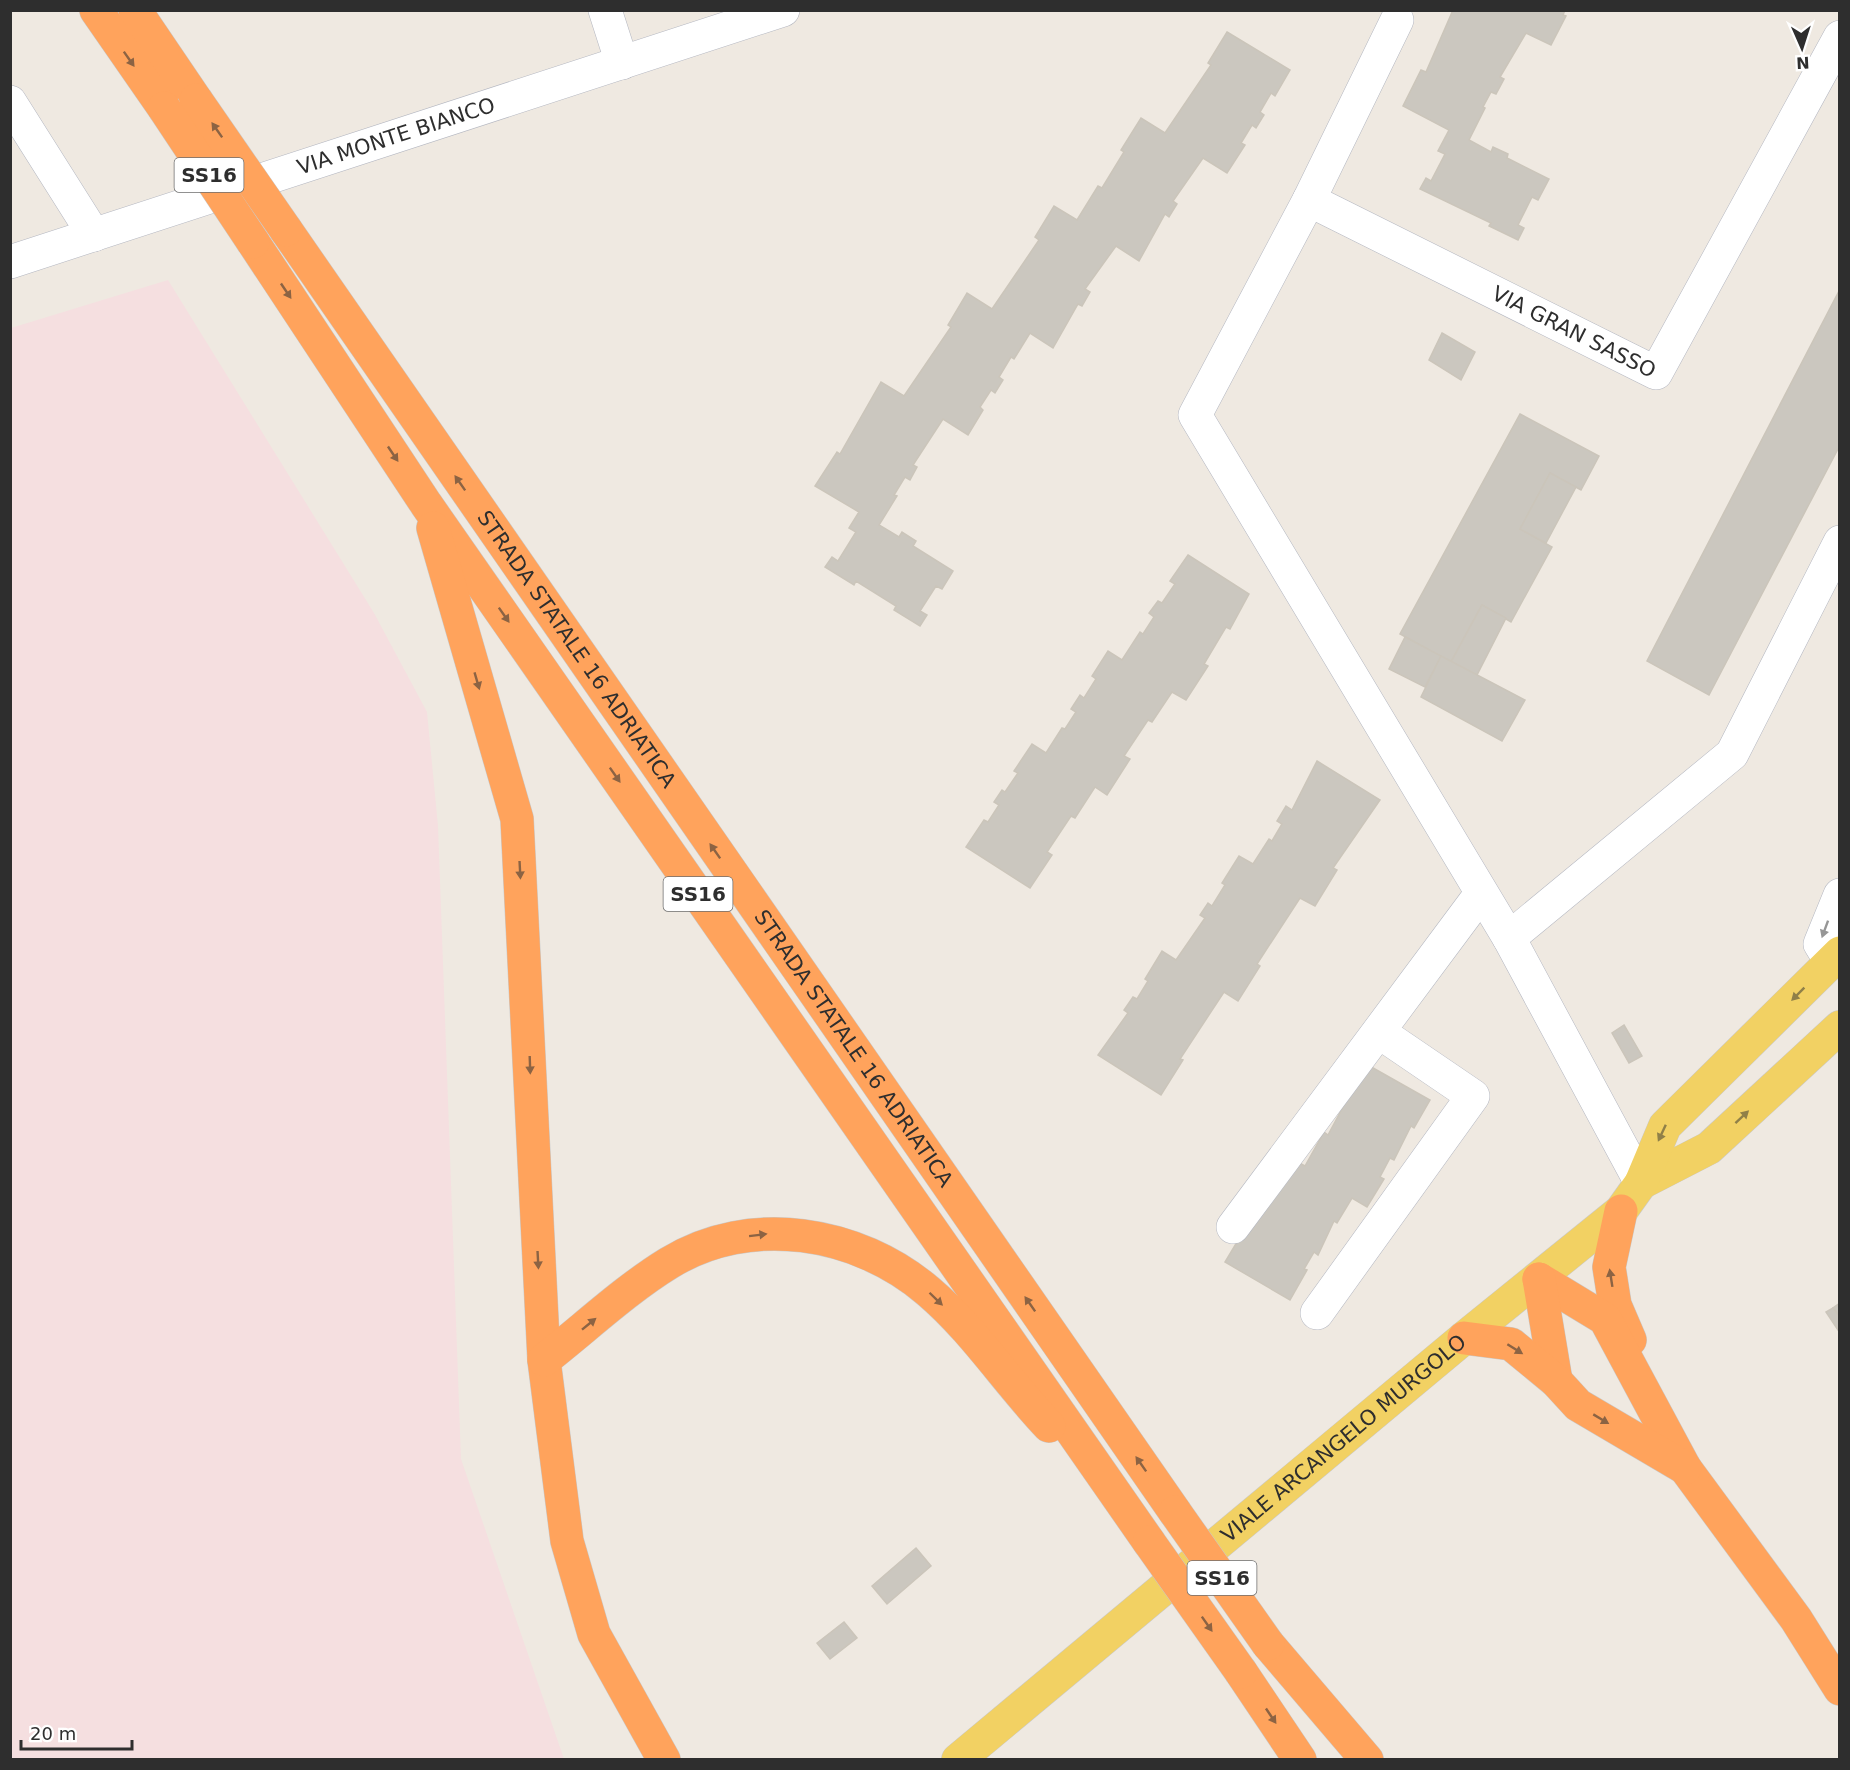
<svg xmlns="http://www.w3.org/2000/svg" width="1850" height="1770" viewBox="0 0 1850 1770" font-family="'DejaVu Sans',sans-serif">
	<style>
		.medical { fill: #f5dfe0 }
		.building { fill: #cbc7bf; stroke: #cbc5ba; stroke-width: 1.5 }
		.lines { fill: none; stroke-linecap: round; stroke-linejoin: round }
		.minor-casing { stroke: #b4b7c1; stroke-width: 34 }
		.major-casing { stroke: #c9c9c9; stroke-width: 34 }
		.highway-casing { stroke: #c9c9c9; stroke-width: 34 }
		.minor { stroke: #fff; stroke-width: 33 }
		.major { stroke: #f2d163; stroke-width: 33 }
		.highway { stroke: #ffa35c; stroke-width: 33 }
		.highway-bridge-casing { stroke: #c9c9c9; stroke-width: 34; stroke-linecap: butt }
		.highway-bridge { stroke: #ffa35c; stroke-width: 33 }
		.oneway { fill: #8c6343 }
		.oneway2 { fill: #969696 }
		.oneway3 { fill: #908048 }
		.labels { text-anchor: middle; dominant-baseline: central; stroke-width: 6; stroke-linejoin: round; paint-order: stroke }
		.shield { fill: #fff; stroke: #6d6d6d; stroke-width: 1.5 }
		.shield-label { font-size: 20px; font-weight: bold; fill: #2e2e2e }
		.street-label { font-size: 21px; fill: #2e2e2e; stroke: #fff }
	</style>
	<rect width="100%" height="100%" fill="#efe9e1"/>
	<!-- medical -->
	<path class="medical" d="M168 280 374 613 427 712 438 826 461 1459 564 1759H11V328Z"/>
	<!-- building -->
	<g class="building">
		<path d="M1453 10H1565L1563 15 1566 16 1551 45 1526 33 1500 77 1504 79 1496 94 1491 92 1483 107 1485 108 1469 140 1491 152 1493 147 1508 154 1507 158 1549 179 1538 200 1532 197 1518 225 1524 228 1518 240 1489 226 1491 223 1420 189 1426 178 1431 181 1445 154 1438 151 1449 130 1403 106 1421 70 1426 72Z"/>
		<path d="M1227 32 1290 70 1275 96 1271 93 1260 112 1264 115 1256 128 1252 125 1241 143 1245 145 1227 173 1203 158 1173 201 1177 204 1169 217 1165 214 1139 261 1116 246 1085 289 1090 292 1082 306 1078 304 1053 348 1030 333 1014 359 1011 357 999 377 1003 380 995 393 991 390 980 407 983 410 968 435 943 419 913 465 917 467 910 480 905 477 894 495 897 496 879 525 899 537 902 532 916 541 913 546 953 571 942 589 936 586 920 611 927 615 920 626 894 610 896 606 856 581 854 585 825 567 832 557 838 561 856 532 849 528 859 512 815 486 837 452 840 454 881 382 904 396 951 327 948 325 967 293 992 309 1039 240 1035 237 1054 206 1077 220 1098 186 1102 188 1124 152 1121 150 1141 118 1165 133 1211 65 1208 63Z"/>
		<path d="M1840 289V445L1709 695 1647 661Z"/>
		<path d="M1442 333 1475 352 1461 380 1429 360Z"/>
		<path d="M1520 414 1599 456 1581 490 1550 473 1520 529 1552 547 1511 622 1482 605 1451 662 1400 634Z"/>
		<path d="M1550 473 1576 487 1546 543 1520 529Z"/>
		<path d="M1188 555 1249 594 1230 629 1226 627 1204 664 1208 666 1186 700 1172 692 1152 722 1148 720 1124 756 1130 759 1107 795 1095 787 1075 818 1071 816 1047 852 1052 855 1030 888 966 847 984 820 988 822 999 805 994 802 1002 790 1005 792 1018 773 1014 771 1032 744 1046 753 1062 728 1065 729 1076 712 1071 709 1080 695 1084 698 1096 679 1092 676 1108 651 1122 660 1140 632 1143 634 1154 617 1149 613 1158 601 1162 603 1175 584 1170 581Z"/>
		<path d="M1482 605 1506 618 1477 675 1451 662Z"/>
		<path d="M1405 637 1441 656 1425 687 1389 669Z"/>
		<path d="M1441 656 1525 700 1502 741 1421 697Z"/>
		<path d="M1317 761 1380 800 1333 868 1337 870 1315 906 1300 898 1257 964 1260 966 1238 1001 1224 992 1180 1059 1183 1060 1161 1095 1098 1055 1128 1013 1124 1010 1133 997 1137 999 1148 981 1145 979 1162 951 1176 960 1205 918 1200 915 1208 903 1212 906 1225 885 1222 883 1239 856 1253 864 1269 839 1272 841 1282 824 1277 821 1286 806 1292 810Z"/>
		<path d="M1624 1025 1642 1056 1629 1063 1612 1033Z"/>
		<path d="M1366 1064 1430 1100 1414 1128 1411 1126 1394 1160 1390 1158 1380 1177 1384 1179 1367 1207 1352 1198 1337 1223 1334 1221 1318 1255 1314 1252 1304 1269 1307 1270 1290 1300 1225 1262 1246 1227 1251 1230 1290 1158 1305 1166 1324 1132 1328 1135Z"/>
		<path d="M1840 1303V1317L1833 1308Z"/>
		<path d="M1833 1308 1840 1317V1333L1826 1312Z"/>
		<path d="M916 1548 931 1566 887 1604 872 1586Z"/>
		<path d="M844 1622 857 1638 830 1659 817 1643Z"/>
	</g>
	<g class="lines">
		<!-- minor casing -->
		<g class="minor-casing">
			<g id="minor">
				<path d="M605 10 622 63"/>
				<path d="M1397 20 1309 200 1195 415 1509 938 1641 1183"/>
				<path d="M10 102 94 235"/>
				<path id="s1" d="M1309 200 1656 373 1840 37"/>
				<path id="s2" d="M10 262 783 10"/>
				<path d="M1509 938 1732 754 1840 542"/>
				<path d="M1831 962 1820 944 1840 895"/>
				<path d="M1233 1227 1480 895"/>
				<path d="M1317 1313 1473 1096 1379 1032"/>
			</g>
		</g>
		<!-- major casing -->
		<g class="major-casing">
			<g id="major">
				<path d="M1641 1183 1709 1148 1840 1027"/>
				<path id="s3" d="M958 1760 1464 1338 1621 1211 1641 1183 1665 1126 1840 953"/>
			</g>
		</g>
		<!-- highway casing -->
		<g class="highway-casing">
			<g id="highway">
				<path d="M96 10 164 108"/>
				<path d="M135 10 196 100"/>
				<path id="s4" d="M286 230 1175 1512"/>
				<path d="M253 242 426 504 1149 1542"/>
				<path d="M433 528 517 819 544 1360 567 1541 594 1634 664 1760"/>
				<path d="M1621 1211 1609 1267 1615 1305 1630 1340"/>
				<path d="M1539 1279 1605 1319 1685 1468 1796 1619 1840 1689"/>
				<path d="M1539 1279 1556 1381"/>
				<path d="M1464 1338 1511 1344 1556 1381 1578 1405 1685 1468"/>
				<path d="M544 1360C585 1328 625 1290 669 1263 750 1213 858 1231 928 1291 974 1330 1007 1382 1049 1426"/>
				<path d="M1268 1644 1367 1760"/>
				<path d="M1241 1672 1300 1760"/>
			</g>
		</g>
		<!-- minor -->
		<use href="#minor" class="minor"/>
		<!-- major -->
		<use href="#major" class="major"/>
		<!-- highway -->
		<use href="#highway" class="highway"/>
		<!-- highway-bridge casing -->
		<g class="highway-bridge-casing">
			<g id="highway-bridge">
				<path d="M196 100 286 230"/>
				<path d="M164 108 253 242"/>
				<path d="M1175 1512 1268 1644"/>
				<path d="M1149 1542 1241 1672"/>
			</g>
		</g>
		<!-- highway-bridge -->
		<use href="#highway-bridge" class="highway-bridge"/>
	</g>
	<!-- one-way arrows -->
	<defs><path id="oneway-solid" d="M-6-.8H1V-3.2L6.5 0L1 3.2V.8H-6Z" transform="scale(1.5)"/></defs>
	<g class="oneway">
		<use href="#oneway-solid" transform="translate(129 59) rotate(55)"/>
		<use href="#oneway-solid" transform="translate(217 130) rotate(-125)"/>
		<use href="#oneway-solid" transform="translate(286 291) rotate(56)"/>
		<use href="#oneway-solid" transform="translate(393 454) rotate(56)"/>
		<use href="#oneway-solid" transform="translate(460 483) rotate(-125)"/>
		<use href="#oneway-solid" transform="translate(504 615) rotate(55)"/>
		<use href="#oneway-solid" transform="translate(477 681) rotate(74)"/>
		<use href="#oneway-solid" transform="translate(615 775) rotate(55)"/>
		<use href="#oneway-solid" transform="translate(715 851) rotate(-125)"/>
		<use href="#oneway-solid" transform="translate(520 870) rotate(87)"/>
		<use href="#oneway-solid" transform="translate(530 1065) rotate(88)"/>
		<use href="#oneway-solid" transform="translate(758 1235) rotate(-7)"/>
		<use href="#oneway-solid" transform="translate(538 1260) rotate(87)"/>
		<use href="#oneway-solid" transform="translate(1611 1278) rotate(-99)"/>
		<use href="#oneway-solid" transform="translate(936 1299) rotate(44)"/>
		<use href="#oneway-solid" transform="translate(1030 1304) rotate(-125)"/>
		<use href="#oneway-solid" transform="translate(589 1324) rotate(-39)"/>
		<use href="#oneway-solid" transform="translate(1515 1349) rotate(32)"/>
		<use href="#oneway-solid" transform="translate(1601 1419) rotate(31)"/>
		<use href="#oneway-solid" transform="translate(1141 1464) rotate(-125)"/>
		<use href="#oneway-solid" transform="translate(1207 1624) rotate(55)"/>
		<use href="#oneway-solid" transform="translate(1271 1716) rotate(56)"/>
	</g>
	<use class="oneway2" href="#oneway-solid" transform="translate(1825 929) rotate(110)"/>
	<g class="oneway3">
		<use href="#oneway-solid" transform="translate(1798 994) rotate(135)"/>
		<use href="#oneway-solid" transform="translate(1742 1117) rotate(-43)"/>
		<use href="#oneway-solid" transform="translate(1662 1133) rotate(115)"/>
	</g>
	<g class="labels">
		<!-- shield labels -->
		<g class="shield">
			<rect x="174.5" y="158" width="69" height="34" rx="4.5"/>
			<rect x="663.5" y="877" width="69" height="34" rx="4.5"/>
			<rect x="1187.5" y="1561" width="69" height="34" rx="4.5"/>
		</g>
		<g class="shield-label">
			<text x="209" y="175">SS16</text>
			<text x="698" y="894">SS16</text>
			<text x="1222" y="1578">SS16</text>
		</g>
		<!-- street labels -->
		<g class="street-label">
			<text stroke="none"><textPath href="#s2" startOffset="406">VIA MONTE BIANCO</textPath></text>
			<text stroke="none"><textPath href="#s1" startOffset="296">VIA GRAN SASSO</textPath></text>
			<text stroke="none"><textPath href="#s4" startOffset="510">STRADA STATALE 16 ADRIATICA</textPath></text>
			<text stroke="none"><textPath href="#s4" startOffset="996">STRADA STATALE 16 ADRIATICA</textPath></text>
			<text stroke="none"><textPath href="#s3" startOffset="502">VIALE ARCANGELO MURGOLO</textPath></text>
		</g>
	</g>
	<!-- border -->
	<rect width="1850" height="1770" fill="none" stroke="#2e2e2e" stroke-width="24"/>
	<!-- north arrow -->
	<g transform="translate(1802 48) rotate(177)" stroke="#ffffff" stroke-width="4.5" paint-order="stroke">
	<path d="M0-4.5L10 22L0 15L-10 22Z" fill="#2e2e2e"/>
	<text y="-9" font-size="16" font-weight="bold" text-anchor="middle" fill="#2e2e2e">N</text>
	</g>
	<!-- scale -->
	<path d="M21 1740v9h111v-9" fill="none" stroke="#2e2e2e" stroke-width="3"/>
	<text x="30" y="1740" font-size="18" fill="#2e2e2e" stroke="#ffffff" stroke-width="4.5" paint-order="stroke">20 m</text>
</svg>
